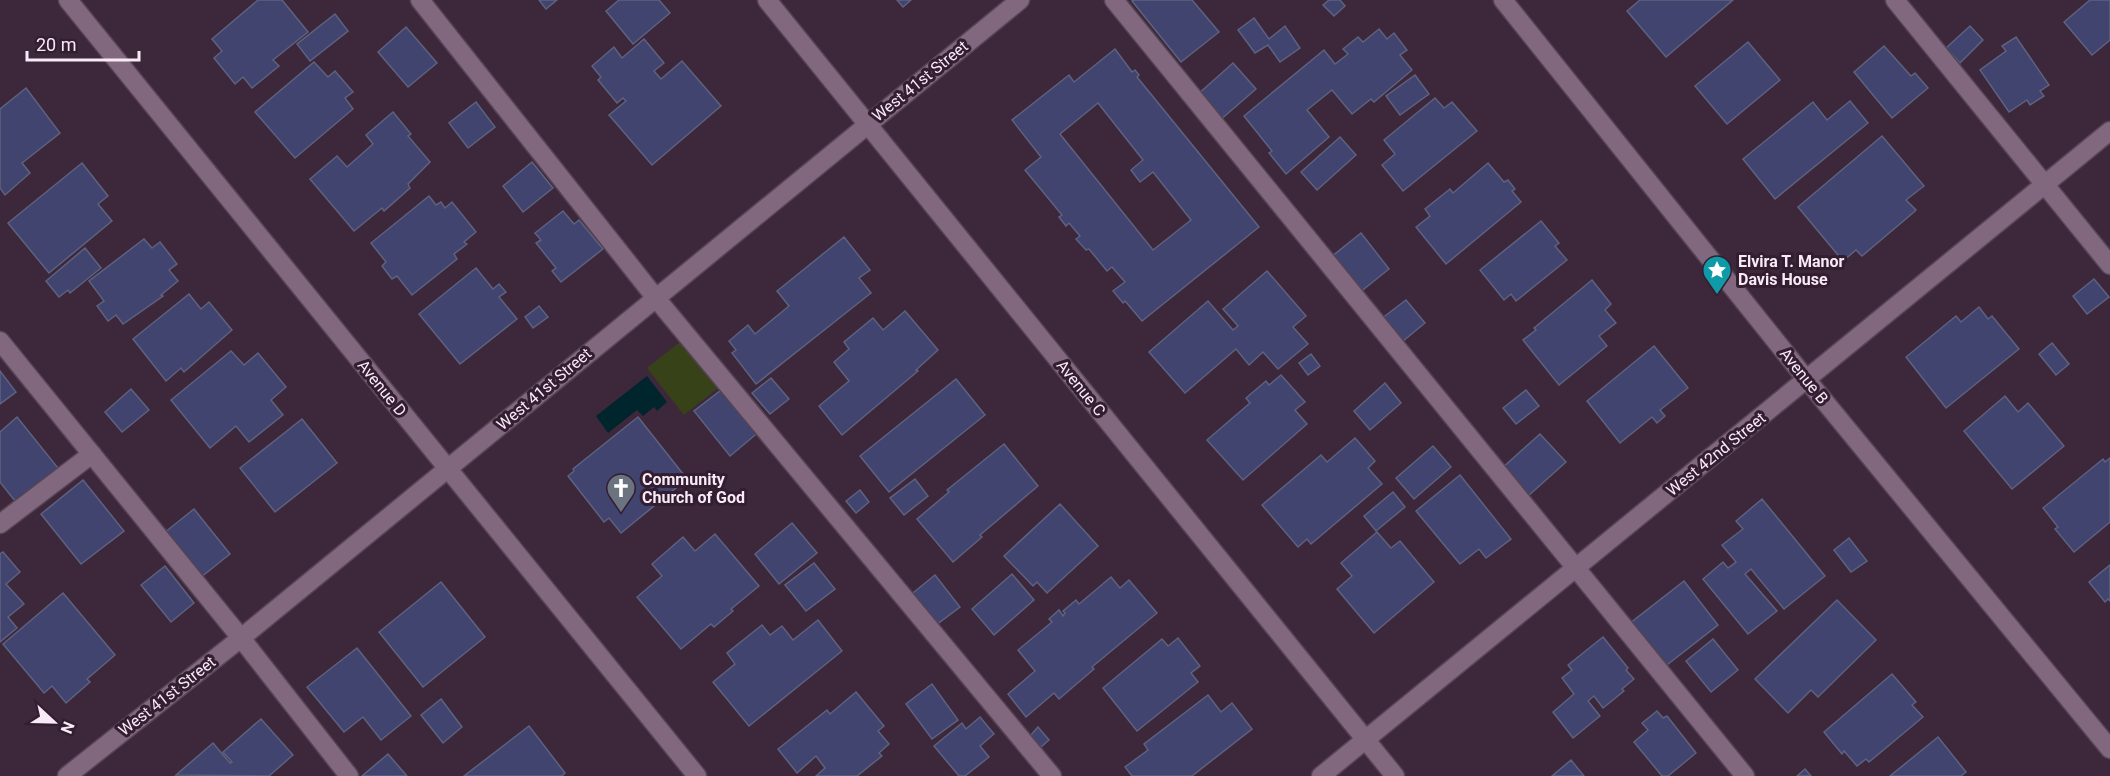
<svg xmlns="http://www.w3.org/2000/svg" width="2110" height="776" viewBox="0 0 2110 776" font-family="Roboto,sans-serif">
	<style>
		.green { fill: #384219 }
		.water { fill: #01252d }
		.building { fill: #41446e; stroke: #5e617f; stroke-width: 1.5; fill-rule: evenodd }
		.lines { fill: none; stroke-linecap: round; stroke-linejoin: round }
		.minor-casing { stroke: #564455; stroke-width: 21 }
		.minor { stroke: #82687f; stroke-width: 18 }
		.labels { text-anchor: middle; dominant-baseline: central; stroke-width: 6; stroke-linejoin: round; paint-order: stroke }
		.street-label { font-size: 16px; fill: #f9eaf7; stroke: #331d31 }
		.poi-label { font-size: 16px; font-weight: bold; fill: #f9eaf7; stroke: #331d31; text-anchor: start }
	</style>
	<rect width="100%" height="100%" fill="#3d273b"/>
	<!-- green -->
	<path class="green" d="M685 338 722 385 684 415 647 368Z"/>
	<!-- water -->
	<path class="water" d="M647 376 667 402 657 411 654 407 643 416 637 410 608 433 596 416Z"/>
	<!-- building -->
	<g class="building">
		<path d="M258 0H282L308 32 273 60 279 66 252 88 243 77 235 84 214 58 222 51 212 39Z"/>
		<path d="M539 0H557L546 9Z"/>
		<path d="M619 0H659L670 13 633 44 606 11Z"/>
		<path d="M897 0H911L903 7Z"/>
		<path d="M1134 0H1192L1219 32 1181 62 1132 1Z"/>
		<path d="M1329 0H1340L1345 6 1334 16 1323 5Z"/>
		<path d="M1640 0H1733L1666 57 1627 11Z"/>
		<path d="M2090 0H2110V40L2092 55 2064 22Z"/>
		<path d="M335 14 348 31 310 61 297 44Z"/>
		<path d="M1254 18 1269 39 1285 26 1300 48 1280 62 1268 45 1255 53 1238 30Z"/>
		<path d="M1970 26 1983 40 1960 63 1946 48Z"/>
		<path d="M406 27 437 63 408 87 378 52Z"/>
		<path d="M1379 29 1387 39 1394 33 1407 50 1400 55 1412 70 1374 102 1371 99 1352 114 1332 90 1307 110 1329 137 1286 174 1269 153 1272 151 1244 116 1324 50 1335 64 1348 54 1343 49 1358 37 1363 42Z"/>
		<path d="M2016 37 2049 85 2040 91 2044 96 2030 105 2027 100 2009 112 1980 70 2006 51 2002 46Z"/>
		<path d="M644 39 664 63 654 71 661 79 682 61 721 106 652 165 609 115 626 101 623 98 617 103 598 80 601 77 592 66 614 47 622 58Z"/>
		<path d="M1748 42 1780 80 1727 124 1695 86Z"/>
		<path d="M1884 46 1911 76 1915 73 1928 88 1892 118 1854 72Z"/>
		<path d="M1115 49 1132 72 1135 70 1139 75 1137 77 1259 227 1142 321 1125 301 1123 303 1113 291 1125 282 1112 267 1107 271 1089 249 1086 250 1076 239 1080 236 1069 223 1066 226 1059 217 1062 215 1025 170 1041 157 1012 120 1069 75 1074 82ZM1098 103 1143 160 1131 170 1140 182 1153 172 1191 220 1153 250 1060 134Z"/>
		<path d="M314 62 328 77 335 71 353 92 345 98 353 109 295 158 255 112Z"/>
		<path d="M1233 63 1256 89 1219 121 1197 95Z"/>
		<path d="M1415 75 1429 94 1400 115 1386 96Z"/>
		<path d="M26 88 60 133 22 163 30 173 5 195 0 188V109Z"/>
		<path d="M1435 98 1444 108 1452 102 1477 131 1403 191 1382 165 1395 154 1384 140Z"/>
		<path d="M1850 101 1868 123 1775 199 1743 159 1813 102 1827 120Z"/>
		<path d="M476 102 495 127 468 148 449 123Z"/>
		<path d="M393 112 411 134 408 136 430 162 408 184 410 188 384 211 382 208 354 231 310 179 337 156 347 167 373 144 366 135Z"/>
		<path d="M1882 136 1924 186 1906 200 1916 210 1914 212 1862 256 1856 250 1843 261 1798 207Z"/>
		<path d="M1340 137 1356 155 1317 190 1301 172Z"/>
		<path d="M532 162 553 188 523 212 503 186Z"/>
		<path d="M82 163 108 196 98 204 112 221 49 273 8 223Z"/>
		<path d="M1488 163 1504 182 1508 180 1515 189 1512 191 1521 202 1446 264 1416 227 1430 216 1425 209 1450 189 1453 193Z"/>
		<path d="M429 196 436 205 441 202 445 208 452 202 476 232 464 242 467 244 454 254 457 259 412 295 397 276 392 279 382 266 386 262 371 243Z"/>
		<path d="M563 211 574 224 579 220 603 249 561 282 552 271 556 268 536 243 541 240 535 233Z"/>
		<path d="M1541 221 1559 243 1555 246 1567 260 1516 301 1511 294 1504 300 1480 270Z"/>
		<path d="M1361 233 1389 269 1359 293 1331 257Z"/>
		<path d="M844 237 870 270 859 278 871 293 756 384 732 353 736 350 729 341 748 325 755 334 789 306 777 291Z"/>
		<path d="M144 239 152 248 160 242 177 264 169 270 178 281 161 295 163 296 123 324 116 315 108 321 97 306 104 301 89 281Z"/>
		<path d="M85 248 101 268 70 293 68 290 59 297 46 281Z"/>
		<path d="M476 268 493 289 499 284 506 292 499 297 517 319 460 364 419 314Z"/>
		<path d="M1267 271 1306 316 1293 327 1308 344 1278 369 1263 352 1249 365 1236 349 1185 393 1149 352 1208 301 1233 330 1238 326 1223 309Z"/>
		<path d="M2094 279 2109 297 2087 314 2073 296Z"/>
		<path d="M1592 280 1611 304 1605 310 1616 323 1599 336 1607 346 1559 385 1523 340 1536 330 1534 328Z"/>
		<path d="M189 294 201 309 209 302 232 330 184 372 181 368 166 381 133 339Z"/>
		<path d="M1406 300 1425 323 1397 346 1377 322Z"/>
		<path d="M539 306 548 317 533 328 525 317Z"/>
		<path d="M1979 307 1988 319 1992 316 2019 349 1946 408 1906 357 1956 316 1961 322Z"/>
		<path d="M905 311 938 350 916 370 918 371 842 435 819 406 849 381 834 362 849 349 844 342 873 318 883 330Z"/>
		<path d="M2052 343 2069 364 2056 375 2039 354Z"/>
		<path d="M1654 346 1688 388 1660 410 1665 416 1657 423 1652 417 1620 443 1587 401Z"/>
		<path d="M231 351 244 365 258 353 286 387 271 400 283 415 249 442 236 426 210 448 171 400Z"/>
		<path d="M1311 354 1320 366 1308 375 1299 363Z"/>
		<path d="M0 371 16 392 0 404Z"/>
		<path d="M1281 375 1305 402 1295 410 1307 424 1243 480 1207 440 1250 403 1246 398 1266 381 1269 385Z"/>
		<path d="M771 378 789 399 770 414 752 393Z"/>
		<path d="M956 379 985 415 889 492 860 456Z"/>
		<path d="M1385 383 1401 403 1370 430 1354 411Z"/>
		<path d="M725 387 760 431 730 456 694 411Z"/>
		<path d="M131 389 149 410 122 432 105 412Z"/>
		<path d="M1526 390 1539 406 1516 424 1503 408Z"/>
		<path d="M2005 396 2018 412 2028 403 2064 446 2012 489 1964 431Z"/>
		<path d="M17 417 58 468 15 501 0 482V432Z"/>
		<path d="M638 417 687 479 621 533 609 518 604 522 568 476 574 471 573 469Z"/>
		<path d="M302 419 337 463 275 512 240 468Z"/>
		<path d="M1540 434 1566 462 1527 497 1501 469Z"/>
		<path d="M1355 438 1375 461 1368 468 1382 484 1311 544 1307 539 1298 547 1262 505 1321 455 1327 462Z"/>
		<path d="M1004 444 1038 486 980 535 982 537 953 562 917 519 949 492 947 490Z"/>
		<path d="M1433 446 1451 467 1414 499 1396 478Z"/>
		<path d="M2110 458V522L2074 552 2055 529 2058 527 2043 508 2103 459 2105 462Z"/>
		<path d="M1460 475 1511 539 1486 558 1479 549 1460 564 1416 511Z"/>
		<path d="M915 479 928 496 904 515 890 498Z"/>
		<path d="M83 480 124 531 81 564 41 514Z"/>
		<path d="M860 490 869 502 856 513 846 501Z"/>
		<path d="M1393 492 1405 507 1376 531 1364 516Z"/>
		<path d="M1762 499 1825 576 1784 609 1751 569 1745 574 1777 611 1748 634 1703 579 1723 562 1728 568 1736 562 1722 545 1743 529 1736 521Z"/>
		<path d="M1060 504 1098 546 1047 593 1037 582 1033 586 1004 556Z"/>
		<path d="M194 509 230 554 200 578 164 533Z"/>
		<path d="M792 523 817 553 779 584 755 554Z"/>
		<path d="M1377 532 1391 548 1400 541 1434 582 1374 633 1337 589 1352 576 1341 563Z"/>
		<path d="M715 534 759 586 731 609 733 611 714 627 711 624 681 649 637 597 662 576 652 564 683 537 695 551Z"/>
		<path d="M1849 538 1867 561 1851 572 1834 550Z"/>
		<path d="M3 552 20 572 6 584 24 604 8 617 17 628 0 642V554Z"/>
		<path d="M814 563 835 589 806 611 785 585Z"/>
		<path d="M2110 565V601L2108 599 2105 602 2089 582Z"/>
		<path d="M165 566 194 603 171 622 141 585Z"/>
		<path d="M1012 574 1034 600 994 635 972 609Z"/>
		<path d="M935 575 960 607 936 625 908 597Z"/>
		<path d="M1111 577 1120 588 1129 580 1157 613 1092 667 1094 669 1059 699 1054 693 1026 717 1008 694 1035 671 1018 650 1052 622 1049 619 1059 610 1063 616 1065 613 1063 611 1076 600 1079 604Z"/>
		<path d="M1684 581 1718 625 1663 668 1629 624Z"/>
		<path d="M441 582 485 637 423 687 379 632Z"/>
		<path d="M63 593 115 655 87 679 90 682 66 703 52 686 44 693 3 644Z"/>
		<path d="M1837 600 1876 640 1818 697 1811 690 1788 713 1755 679Z"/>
		<path d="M818 620 842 651 749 726 713 682 735 664 727 653 762 625 770 635 782 626 793 640Z"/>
		<path d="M1603 637 1628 668 1626 670 1634 679 1622 689 1624 691 1603 708 1594 696 1588 701 1600 716 1573 738 1553 712 1574 694 1562 678 1572 670 1568 665Z"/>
		<path d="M1178 638 1200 666 1191 673 1198 682 1137 731 1103 688 1162 639 1168 646Z"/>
		<path d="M1713 639 1738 670 1711 692 1686 661Z"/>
		<path d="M357 648 411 716 381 740 363 717 344 732 307 687Z"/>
		<path d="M1892 674 1916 702 1912 705 1923 717 1869 762 1866 759 1857 766 1844 751 1842 754 1824 732Z"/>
		<path d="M932 684 958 720 932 739 906 704Z"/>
		<path d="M856 692 884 726 878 731 889 744 879 753 882 756 857 776H816L825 768 816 756 797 773 778 749 827 710 830 714Z"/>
		<path d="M1208 695 1221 712 1232 703 1252 729 1192 776H1132L1125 767 1148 750 1144 744Z"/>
		<path d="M441 699 462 727 443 743 421 715Z"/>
		<path d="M1657 711 1663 718 1667 716 1696 753 1668 776H1662L1634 742 1648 730 1642 723Z"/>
		<path d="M980 717 994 734 980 746 989 757 965 776H959L934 746 962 723 966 729Z"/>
		<path d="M261 719 293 755 269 776 176 775 213 743 230 763 232 762 223 752Z"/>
		<path d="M529 726 565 773 562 776H464Z"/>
		<path d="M1038 727 1049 740 1040 748 1030 736Z"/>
		<path d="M1938 737 1966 772 1961 776H1890Z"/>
		<path d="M388 754 407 776H362Z"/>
		<path d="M1571 760 1584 776H1552Z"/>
		<path d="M1805 769 1811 776H1797Z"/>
	</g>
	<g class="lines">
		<!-- minor casing -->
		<g class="minor-casing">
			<g id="minor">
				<path d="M68 0 697 776"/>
				<path d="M420 0 655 297 1052 776"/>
				<path d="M767 0 1395 776"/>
				<path d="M1114 0 1745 776"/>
				<path d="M1503 0 1807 380 2110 749"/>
				<path d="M1895 0 2110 265"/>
				<path d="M0 341 241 638 349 776"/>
				<path d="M0 524 92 454"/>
				<path d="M67 776 241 638 1020 0"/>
				<path d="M1321 776 2110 131"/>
			</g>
		</g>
		<!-- minor -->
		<use href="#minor" class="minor"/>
	</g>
	<!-- icons -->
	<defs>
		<g id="sight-pin" transform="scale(1.5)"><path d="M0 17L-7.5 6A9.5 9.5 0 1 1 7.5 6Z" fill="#0f9aa8" stroke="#331d31"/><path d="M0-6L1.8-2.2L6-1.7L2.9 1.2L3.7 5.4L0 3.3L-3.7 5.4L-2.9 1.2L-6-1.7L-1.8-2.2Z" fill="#fff"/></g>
		<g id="church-pin" transform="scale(1.5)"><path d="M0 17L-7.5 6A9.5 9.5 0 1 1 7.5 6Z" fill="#6b7280" stroke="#331d31"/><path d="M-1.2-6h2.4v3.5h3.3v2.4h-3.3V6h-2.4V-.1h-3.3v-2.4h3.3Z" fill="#fff"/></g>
	</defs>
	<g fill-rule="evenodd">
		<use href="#sight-pin" x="1717" y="270"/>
		<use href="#church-pin" x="621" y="488"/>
	</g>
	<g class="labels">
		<!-- street labels -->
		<g class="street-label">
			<text transform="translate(920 81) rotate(-39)">West 41st Street</text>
			<text transform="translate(1804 376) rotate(51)">Avenue B</text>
			<text transform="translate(382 388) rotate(51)">Avenue D</text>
			<text transform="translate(1081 388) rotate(51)">Avenue C</text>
			<text transform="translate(544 389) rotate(-40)">West 41st Street</text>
			<text transform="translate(1716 454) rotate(-39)">West 42nd Street</text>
			<text transform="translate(167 696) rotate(-38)">West 41st Street</text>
		</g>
		<!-- poi labels -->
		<g class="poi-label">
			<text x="1738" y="261">Elvira T. Manor<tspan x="1738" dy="18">Davis House</tspan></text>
			<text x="642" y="479">Community<tspan x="642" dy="18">Church of God</tspan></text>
		</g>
	</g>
	<!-- north arrow -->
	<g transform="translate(54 722) rotate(112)" stroke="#331d31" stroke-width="4.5" paint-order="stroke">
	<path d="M0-4.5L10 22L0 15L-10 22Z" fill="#f9eaf7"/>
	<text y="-9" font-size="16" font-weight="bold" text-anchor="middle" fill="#f9eaf7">N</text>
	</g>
	<!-- scale -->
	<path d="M27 51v9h112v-9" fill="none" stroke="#f9eaf7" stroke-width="3"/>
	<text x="36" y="51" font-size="18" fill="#f9eaf7" stroke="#331d31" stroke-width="4.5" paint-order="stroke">20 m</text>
</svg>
